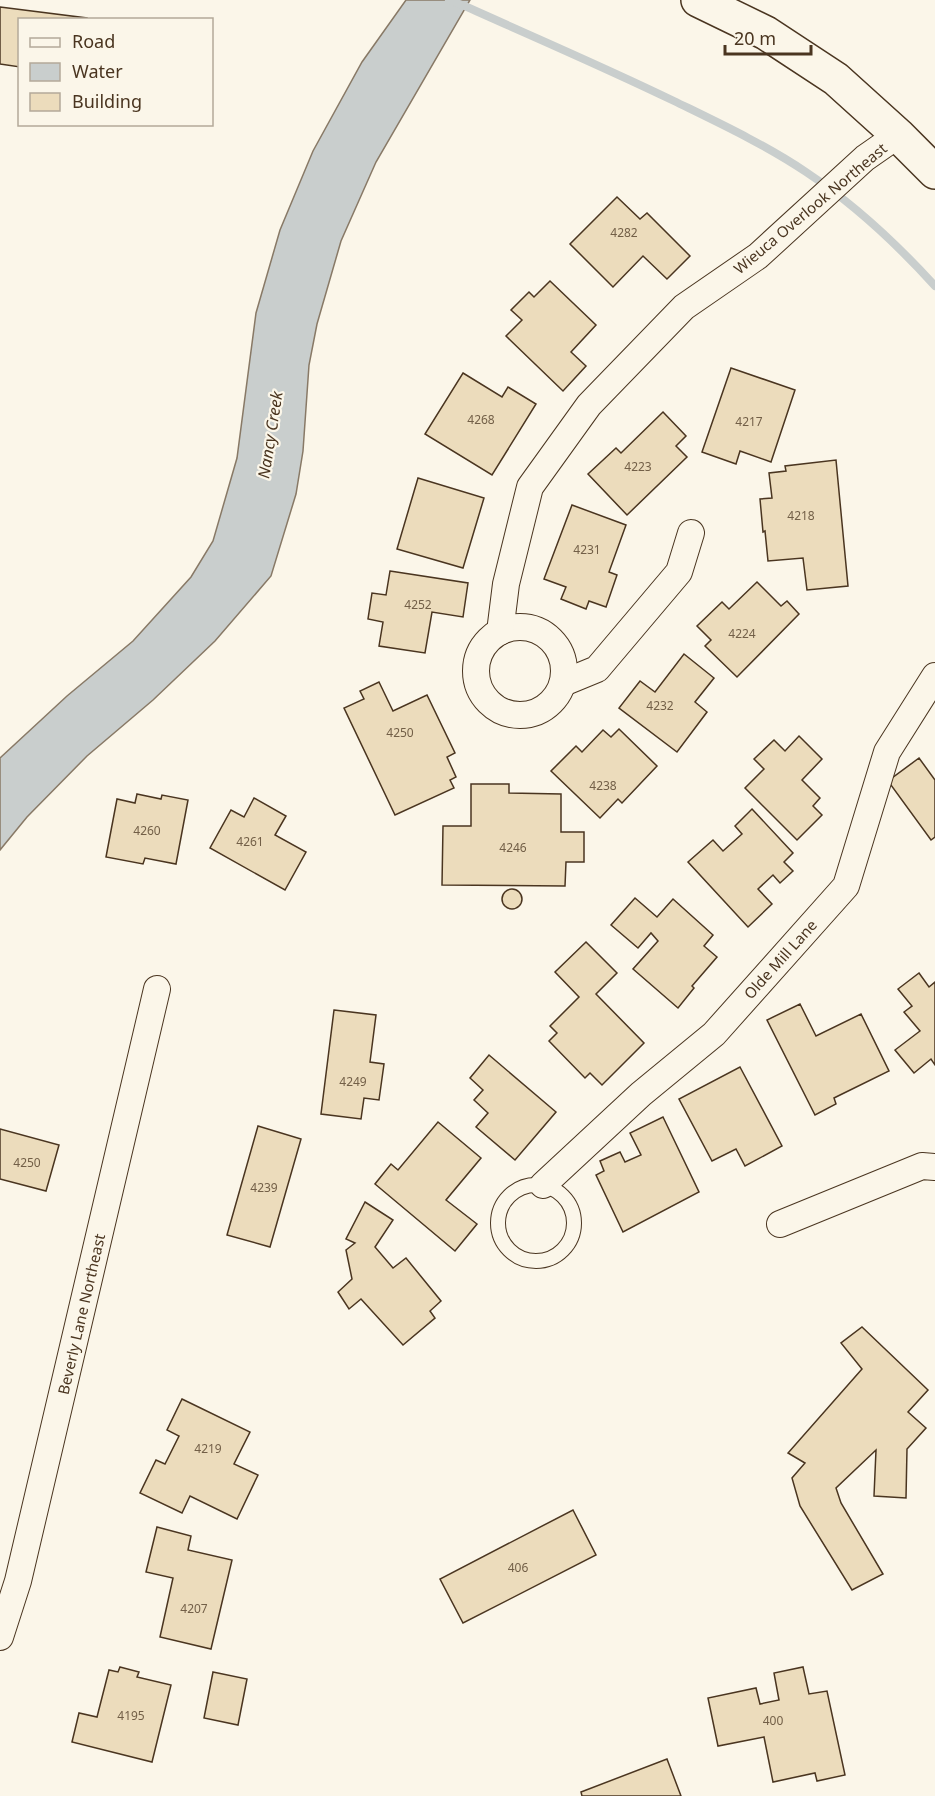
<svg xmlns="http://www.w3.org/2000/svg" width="935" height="1796" viewBox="0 0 935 1796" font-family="'Noto Sans',sans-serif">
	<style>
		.water { fill: #c9cecd; stroke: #887966; stroke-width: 1.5 }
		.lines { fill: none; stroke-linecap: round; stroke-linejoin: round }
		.stream { stroke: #c9cecd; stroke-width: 8 }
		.building { fill: #ecdcbc; stroke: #4a3520; stroke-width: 1.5 }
		.lane-casing { stroke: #4a3520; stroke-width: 16 }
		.street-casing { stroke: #4a3520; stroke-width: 28 }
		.secondary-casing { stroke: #4a3520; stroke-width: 36 }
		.lane { stroke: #fbf6e9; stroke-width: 14 }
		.street { stroke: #fbf6e9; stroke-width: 26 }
		.secondary { stroke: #fbf6e9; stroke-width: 33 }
		.labels { text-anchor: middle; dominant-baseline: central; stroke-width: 4.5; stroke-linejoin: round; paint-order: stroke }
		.number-label { font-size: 12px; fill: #725f47 }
		.street-label { font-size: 15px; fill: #4a3520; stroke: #fbf6e9 }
		.water-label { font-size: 16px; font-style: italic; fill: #4a3520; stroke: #fbf6e9 }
	</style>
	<rect width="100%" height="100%" fill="#fbf6e9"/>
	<!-- water -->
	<path class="water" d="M406 0H470L376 162 341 241 317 324 309 365 303 451 296 494 271 576 215 641 153 700 87 756 27 817 0 850V758L67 696 133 641 191 577 213 541 237 458 256 313 280 230 313 151 362 62Z"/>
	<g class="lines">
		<!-- stream -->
		<path class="stream" d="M449 0 467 7C536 38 606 68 674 101 719 123 764 144 806 172 854 204 896 243 935 286"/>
	</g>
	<!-- building -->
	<g class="building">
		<path d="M0 7 87 18V20H20V67L0 64Z"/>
		<path d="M617 197 640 219 647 213 690 256 667 279 643 256 613 287 570 244Z"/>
		<path d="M550 281 596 325 571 352 586 366 563 391 506 336 522 320 511 310 529 292 534 297Z"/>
		<path d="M731 368 795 390 771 462 740 451 736 464 702 452Z"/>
		<path d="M463 373 502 397 508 387 536 404 492 475 425 434Z"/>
		<path d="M663 412 686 436 676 446 687 457 627 515 588 474 616 448 621 453Z"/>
		<path d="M836 460 848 586 807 590 803 558 768 561 765 531 763 532 760 499 772 498 769 473 786 471 785 466Z"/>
		<path d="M418 478 484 498 463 568 397 549Z"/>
		<path d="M572 505 626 525 609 572 617 575 606 607 589 601 586 609 561 599 566 587 544 579Z"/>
		<path d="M390 571 468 583 463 617 432 612 425 653 379 646 383 622 368 619 372 593 386 595Z"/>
		<path d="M757 582 781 606 787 601 799 614 737 677 705 646 711 640 697 626 722 602 729 609Z"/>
		<path d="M684 654 714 678 695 702 707 712 677 752 619 708 640 681 655 692Z"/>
		<path d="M379 682 393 711 427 695 455 753 447 757 456 777 450 780 454 788 395 815 344 708 364 699 360 691Z"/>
		<path d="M619 729 657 766 622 803 618 799 600 818 551 771 576 746 582 752 603 730 611 737Z"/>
		<path d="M799 736 822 759 802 780 820 798 813 806 822 815 797 840 745 788 764 769 754 759 774 740 785 751Z"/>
		<path d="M919 758 935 780V837L931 840 888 781Z"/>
		<path d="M471 784H509V793L561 794V832H584V862H566L565 886 442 885 443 826H471Z"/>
		<path d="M137 794 161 799 162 795 188 800 176 864 145 858 143 864 106 857 117 799 135 803Z"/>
		<path d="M254 798 286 816 275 835 306 852 285 890 210 848 231 810 244 817Z"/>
		<path d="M752 809 793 853 784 862 793 871 780 883 773 875 758 889 772 904 748 927 688 862 713 840 723 851 742 834 735 826Z"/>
		<circle cx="512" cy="899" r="10"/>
		<path d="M635 898 657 917 673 899 713 935 704 946 717 957 692 986 694 988 678 1008 633 969 658 941 651 933 638 948 611 925Z"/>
		<path d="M586 942 617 973 596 994 644 1043 602 1085 590 1073 585 1078 549 1041 557 1033 550 1026 579 997 555 972Z"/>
		<path d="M919 973 929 987 935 982V1065L931 1059 914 1073 895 1050 920 1031 904 1012 912 1006 898 989Z"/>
		<path d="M800 1004 816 1036 861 1014 889 1071 834 1098 836 1104 815 1115 767 1020Z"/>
		<path d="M334 1010 376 1015 370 1062 384 1064 379 1100 364 1098 361 1119 321 1114Z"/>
		<path d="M489 1055 556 1112 515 1160 476 1127 488 1113 474 1100 483 1090 470 1078Z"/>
		<path d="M740 1067 782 1146 745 1166 736 1149 712 1161 679 1099Z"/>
		<path d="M663 1117 699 1192 623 1232 596 1175 604 1171 600 1161 620 1152 625 1162 641 1155 630 1133Z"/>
		<path d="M438 1122 481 1158 446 1200 477 1224 455 1251 375 1184 391 1164 398 1170Z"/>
		<path d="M258 1126 301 1139 270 1247 227 1235Z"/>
		<path d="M0 1129 59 1145 46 1191 0 1179Z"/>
		<path d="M365 1202 393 1220 375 1247 393 1268 406 1258 441 1301 430 1311 435 1318 403 1345 361 1299 349 1309 338 1292 352 1279 346 1250 355 1243 346 1239Z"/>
		<path d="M862 1327 928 1390 908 1412 926 1428 907 1449 906 1498 874 1496 876 1450 836 1488 841 1503 883 1574 852 1590 800 1506 792 1478 805 1463 788 1453 862 1369 841 1343Z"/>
		<path d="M182 1399 250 1432 234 1464 258 1475 237 1519 190 1496 182 1513 140 1493 156 1460 165 1464 179 1436 167 1430Z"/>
		<path d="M573 1510 596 1555 463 1623 440 1579Z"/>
		<path d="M157 1527 191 1536 188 1550 232 1560 211 1649 160 1637 173 1578 146 1572Z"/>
		<path d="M120 1667 139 1672 137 1677 171 1685 152 1762 72 1742 79 1713 97 1717 109 1670 118 1672Z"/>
		<path d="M803 1667 809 1694 827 1691 845 1775 817 1781 815 1773 773 1782 764 1737 718 1746 708 1698 756 1688 760 1704 779 1700 774 1673Z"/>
		<path d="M213 1672 247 1679 238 1725 204 1718Z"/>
		<path d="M667 1759 681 1796H582L581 1792Z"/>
	</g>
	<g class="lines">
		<!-- lane casing -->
		<g class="lane-casing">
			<circle id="lane" cx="536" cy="1223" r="38"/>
		</g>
		<!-- street casing -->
		<g class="street-casing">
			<g id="street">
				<circle cx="520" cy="671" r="44"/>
				<path d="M500 632 506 584 530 487 589 405 684 307 758 256 865 158 898 135"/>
				<path d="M563 683 597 669 679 572 691 533"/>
				<path d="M543 1185 641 1094 714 1034 846 886 887 752 935 676"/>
				<path d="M780 1224 922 1166 935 1167"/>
				<path d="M0 1637 18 1581 157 989"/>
			</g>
		</g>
		<!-- secondary casing -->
		<g class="secondary-casing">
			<path id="secondary" d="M698 0 766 33 836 79 898 135 935 172"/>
		</g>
		<!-- lane -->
		<use href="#lane" class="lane"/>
		<!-- street -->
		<use href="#street" class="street"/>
		<!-- secondary -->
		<use href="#secondary" class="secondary"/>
	</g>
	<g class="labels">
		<!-- number labels -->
		<g class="number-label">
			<text x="624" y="232">4282</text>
			<text x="481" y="419">4268</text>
			<text x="749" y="421">4217</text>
			<text x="638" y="466">4223</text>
			<text x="801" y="515">4218</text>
			<text x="587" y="549">4231</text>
			<text x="418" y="604">4252</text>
			<text x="742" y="633">4224</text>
			<text x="660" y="705">4232</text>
			<text x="400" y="732">4250</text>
			<text x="603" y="785">4238</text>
			<text x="147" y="830">4260</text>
			<text x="250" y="841">4261</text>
			<text x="513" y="847">4246</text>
			<text x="353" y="1081">4249</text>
			<text x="27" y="1162">4250</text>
			<text x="264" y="1187">4239</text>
			<text x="208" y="1448">4219</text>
			<text x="518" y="1567">406</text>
			<text x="194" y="1608">4207</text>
			<text x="131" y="1715">4195</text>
			<text x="773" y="1720">400</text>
		</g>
		<!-- street labels -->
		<g class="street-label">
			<text transform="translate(810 208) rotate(-40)">Wieuca Overlook Northeast</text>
			<text transform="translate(780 959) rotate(-48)">Olde Mill Lane</text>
			<text transform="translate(81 1314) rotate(-77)">Beverly Lane Northeast</text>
		</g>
		<!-- water labels -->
		<g class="water-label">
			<text transform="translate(270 435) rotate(-81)">Nancy Creek</text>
		</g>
	</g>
	<!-- legend -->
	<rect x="18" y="18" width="195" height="108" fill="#fbf6e9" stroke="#b4a999" stroke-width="1.5"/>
	<rect x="30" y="38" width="30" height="9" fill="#fbf6e9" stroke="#b4a999" stroke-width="1.5"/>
	<text x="72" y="48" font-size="18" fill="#4a3520">Road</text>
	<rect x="30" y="63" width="30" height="18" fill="#c9cecd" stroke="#b4a999" stroke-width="1.5"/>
	<text x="72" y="78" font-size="18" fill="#4a3520">Water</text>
	<rect x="30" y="93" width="30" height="18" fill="#ecdcbc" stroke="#b4a999" stroke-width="1.5"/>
	<text x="72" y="108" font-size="18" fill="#4a3520">Building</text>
	<!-- scale -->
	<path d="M725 45v9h86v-9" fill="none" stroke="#4a3520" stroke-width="3"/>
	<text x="734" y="45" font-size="18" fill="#4a3520" stroke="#fbf6e9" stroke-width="4.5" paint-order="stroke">20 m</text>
</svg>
